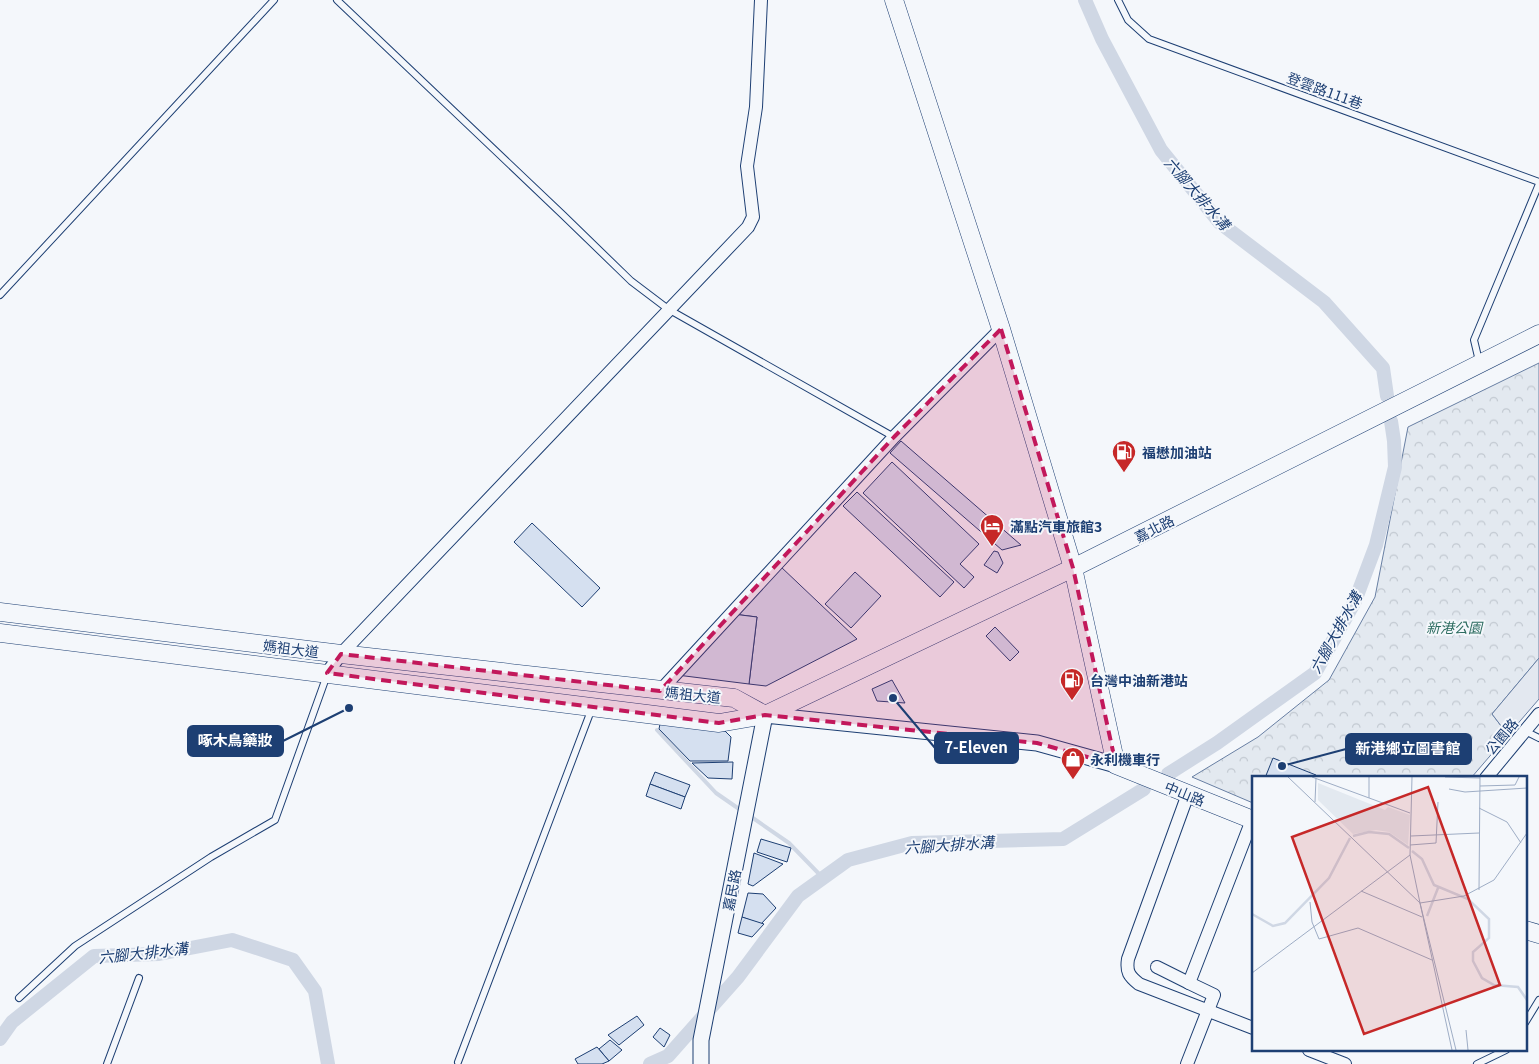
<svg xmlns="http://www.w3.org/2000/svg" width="1539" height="1064" viewBox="0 0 1539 1064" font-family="Georgia,'Noto Sans TC',serif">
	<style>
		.park { fill: url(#park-crowns); stroke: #687fa3 }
		.parking { fill: #e3e8f0; stroke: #687fa3 }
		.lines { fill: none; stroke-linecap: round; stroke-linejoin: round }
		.stream { stroke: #cfd7e4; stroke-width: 4 }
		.canal { stroke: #cfd7e4; stroke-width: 14 }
		.building { fill: #d5e0f0; stroke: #1d3f73 }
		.service-casing { stroke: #1d3f73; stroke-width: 8 }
		.minor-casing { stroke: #1d3f73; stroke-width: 14 }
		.tertiary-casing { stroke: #1d3f73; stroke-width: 17 }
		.secondary-casing { stroke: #1d3f73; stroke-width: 19 }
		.service { stroke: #f4f7fb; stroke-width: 6 }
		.minor { stroke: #f4f7fb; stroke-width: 12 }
		.tertiary { stroke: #f4f7fb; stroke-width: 15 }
		.secondary { stroke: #f4f7fb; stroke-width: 18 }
		.marked { fill: #c2185b; fill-opacity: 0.2; stroke: #c2185b; stroke-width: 4; stroke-dasharray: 10 6; stroke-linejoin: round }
		.labels { text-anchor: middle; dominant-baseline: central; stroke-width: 4; stroke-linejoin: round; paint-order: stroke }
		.street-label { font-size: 14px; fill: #1d3f73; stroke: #f4f7fb }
		.poi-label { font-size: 14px; font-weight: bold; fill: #1d3f73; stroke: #f4f7fb; text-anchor: start }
		.park-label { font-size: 14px; font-style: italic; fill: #2c6c60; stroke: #f4f7fb }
		.water-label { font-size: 15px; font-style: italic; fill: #1d3f73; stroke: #f4f7fb }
		.inset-river { fill: none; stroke: #cfd7e4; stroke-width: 2.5 }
		.inset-road { fill: none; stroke: #9eadc5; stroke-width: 1 }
		.view { fill: #c62828; fill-opacity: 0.15; stroke: #c62828; stroke-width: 2.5 }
		.inset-edge { fill: none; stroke: #1d3f73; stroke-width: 2.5 }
		.leader { fill: none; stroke: #1d3f73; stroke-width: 2 }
		.callout-dot { fill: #1d3f73; stroke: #f4f7fb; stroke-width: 2 }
		.callout { fill: #1d3f73; stroke: #1d3f73; stroke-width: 2 }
		.callout-label { font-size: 15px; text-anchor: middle; font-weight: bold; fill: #fff }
	</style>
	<defs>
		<pattern id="park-crowns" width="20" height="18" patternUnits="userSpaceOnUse" patternTransform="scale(1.25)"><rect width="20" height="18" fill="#e3e9f0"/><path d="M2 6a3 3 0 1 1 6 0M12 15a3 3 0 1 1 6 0" fill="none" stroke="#c2c9d1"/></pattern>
	</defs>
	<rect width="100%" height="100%" fill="#f4f7fb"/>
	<!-- park -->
	<path class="park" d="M1539 363V658L1492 714 1508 735 1471 778H1253V803L1192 777 1258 737 1329 680 1375 597 1408 427Z"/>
	<!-- parking -->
	<path class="parking" d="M1539 658V699L1508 735 1492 714Z"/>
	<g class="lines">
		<!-- stream -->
		<g class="stream">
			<path d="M657 730 716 793 742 811"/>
			<path d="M750 816 789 843 823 878"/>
		</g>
		<!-- canal -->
		<g class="canal">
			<path d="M1085 0 1102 39 1161 150 1220 223 1324 302 1383 368 1387 396"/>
			<path d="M1168 774 1217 743 1315 673 1355 601 1376 545 1395 467 1394 441 1391 421"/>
			<path d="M0 1039 12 1022 94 956 159 954 232 940 293 960 315 991 328 1064"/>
			<path d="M650 1064 668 1056 738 977 798 896 848 860 912 843 1063 839 1144 789"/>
		</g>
	</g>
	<!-- building -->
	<g class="building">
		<path d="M901 441 1021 545 1002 550 890 453Z"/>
		<path d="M892 462 979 544 960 564 974 577 964 588 863 493Z"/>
		<path d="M857 492 954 582 940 597 843 506Z"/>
		<path d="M532 523 600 588 582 607 514 542Z"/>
		<path d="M994 551 998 552 1003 563 997 573 984 565Z"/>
		<path d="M780 566 857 639 766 686 749 684 757 617 733 614Z"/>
		<path d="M855 572 881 596 851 628 825 604Z"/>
		<path d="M733 614 757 617 749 684 677 675Z"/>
		<path d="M995 627 1019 652 1010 661 986 636Z"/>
		<path d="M892 680 905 703 877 701 872 689Z"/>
		<path d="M660 724 725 731 731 737 728 761H690L659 729Z"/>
		<path d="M1273 758 1316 775 1315 778H1265Z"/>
		<path d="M733 762 732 779 708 778 692 763Z"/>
		<path d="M655 772 690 785 685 797 650 784Z"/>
		<path d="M650 784 685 797 681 809 646 796Z"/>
		<path d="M761 839 791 848 787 862 757 852Z"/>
		<path d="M754 853 783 864 753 886 748 884Z"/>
		<path d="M748 893 763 894 776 908 761 924 742 917Z"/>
		<path d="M742 917 764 924 752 937 738 933Z"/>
		<path d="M637 1016 644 1025 619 1045 608 1035Z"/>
		<path d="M660 1028 670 1035 664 1047 653 1037Z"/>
		<path d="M610 1040 622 1050 609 1061 599 1049Z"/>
		<path d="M597 1047 609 1061 602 1064H578L575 1059Z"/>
	</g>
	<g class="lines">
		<!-- service casing -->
		<g class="service-casing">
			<g id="service">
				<path d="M337 0 563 215 631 281 668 309 894 437"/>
				<path d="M1118 0 1128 20 1149 39 1539 182"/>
				<path d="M0 295 274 0"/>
				<path d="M1479 361 1474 340 1539 184"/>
				<path d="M1525 731 1539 738"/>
				<path d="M19 998 75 946 211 857 275 820 327 675"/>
				<path d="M1525 1023 1539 1000"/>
				<path d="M458 1062 592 708"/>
				<path d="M107 1064 139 978"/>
				<path d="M1477 1064 1506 1050"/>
			</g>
		</g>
		<!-- minor casing -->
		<g class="minor-casing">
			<g id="minor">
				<path d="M327 673 341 654 748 227 753 217 747 166 756 107 761 0"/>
				<path d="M660 691 894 437 1001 329"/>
				<path d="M1486 778 1539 714"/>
				<path d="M1188 794 1128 959C1126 972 1129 976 1139 984L1253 1028"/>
				<path d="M1157 967 1189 983"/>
				<path d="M1309 1050 1345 1064"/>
				<path d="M1187 1064 1214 995 1189 983 1252 820"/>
			</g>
		</g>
		<!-- tertiary casing -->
		<g class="tertiary-casing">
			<path id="tertiary" d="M701 1064V1040L765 715 1037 743 1116 765"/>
		</g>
		<!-- secondary casing -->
		<g class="secondary-casing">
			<g id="secondary">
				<path d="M894 0 1001 329 1073 568 1116 765 1253 820"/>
				<path d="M0 612 341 654 734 698 765 715"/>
				<path d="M0 633 719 723 765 715 1073 568 1539 334"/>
				<path d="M1525 930 1539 934"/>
			</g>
		</g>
		<!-- service -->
		<use href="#service" class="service"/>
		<!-- minor -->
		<use href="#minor" class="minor"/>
		<!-- tertiary -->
		<use href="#tertiary" class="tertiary"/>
		<!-- secondary -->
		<use href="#secondary" class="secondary"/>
	</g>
	<!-- marked area -->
	<path class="marked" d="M1001 329 1073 568 1116 765 1037 743 765 715 719 723 327 673 341 654 660 691 894 437Z"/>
	<!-- icons -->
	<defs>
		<g id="fuel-pin" transform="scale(1.25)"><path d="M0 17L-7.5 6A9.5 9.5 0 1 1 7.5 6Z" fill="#c62828" stroke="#f4f7fb"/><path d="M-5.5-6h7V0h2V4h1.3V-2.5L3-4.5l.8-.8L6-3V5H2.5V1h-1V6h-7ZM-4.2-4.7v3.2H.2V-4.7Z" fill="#fff"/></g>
		<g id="hotel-pin" transform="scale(1.25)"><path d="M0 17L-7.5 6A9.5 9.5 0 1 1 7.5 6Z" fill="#c62828" stroke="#f4f7fb"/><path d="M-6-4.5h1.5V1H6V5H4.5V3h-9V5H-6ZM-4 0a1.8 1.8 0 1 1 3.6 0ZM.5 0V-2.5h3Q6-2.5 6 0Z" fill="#fff"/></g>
		<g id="shop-pin" transform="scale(1.25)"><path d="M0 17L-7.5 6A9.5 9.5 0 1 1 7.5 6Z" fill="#c62828" stroke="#f4f7fb"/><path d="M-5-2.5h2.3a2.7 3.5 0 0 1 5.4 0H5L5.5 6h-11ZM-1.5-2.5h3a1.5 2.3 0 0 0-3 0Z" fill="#fff"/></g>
	</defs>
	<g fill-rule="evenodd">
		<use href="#fuel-pin" x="1124" y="452"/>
		<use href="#hotel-pin" x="992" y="526"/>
		<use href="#fuel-pin" x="1072" y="680"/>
		<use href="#shop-pin" x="1073" y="759"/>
	</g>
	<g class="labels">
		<!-- street labels -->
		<g class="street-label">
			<text transform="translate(1325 90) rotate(20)">登雲路111巷</text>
			<text transform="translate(1154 528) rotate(-27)">嘉北路</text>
			<text transform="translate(291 648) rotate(7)">媽祖大道</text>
			<text transform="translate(693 694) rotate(6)">媽祖大道</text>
			<text transform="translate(1501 736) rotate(-50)">公園路</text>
			<text transform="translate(1185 793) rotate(22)">中山路</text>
			<text transform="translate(731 890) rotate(-79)">嘉民路</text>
		</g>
		<!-- poi labels -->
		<g class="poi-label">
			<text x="1142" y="452">福懋加油站</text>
			<text x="1010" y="526">滿點汽車旅館3</text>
			<text x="1090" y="680">台灣中油新港站</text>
			<text x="1090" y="759">永利機車行</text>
		</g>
		<!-- park labels -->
		<g class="park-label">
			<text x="1454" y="627">新港公園</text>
		</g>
		<!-- water labels -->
		<g class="water-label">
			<text transform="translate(1198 193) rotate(49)">六腳大排水溝</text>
			<text transform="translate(1335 632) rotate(-61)">六腳大排水溝</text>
			<text transform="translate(949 844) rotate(-4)">六腳大排水溝</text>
			<text transform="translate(143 952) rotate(-6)">六腳大排水溝</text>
		</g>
	</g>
	<!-- overview -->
	<g transform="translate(1252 776)">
		<rect width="275" height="275" fill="#f4f7fb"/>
		<path d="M66 7 133 34 136 31 158 39 156 69 137 56 124 54 101 58 66 24Z" fill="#e3e9f0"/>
		<path class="inset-river" d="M101 60 117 56 137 58 157 72M160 75 170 83 182 109 216 123 237 143V162L221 176V185L230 202 242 209 266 211 275 224M0 138 21 150 33 147 77 102 98 62M175 140 186 112"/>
		<path class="inset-road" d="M36 1 168 127 204 274M60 1 158 37M193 1 228 2M228 10 263 9 267 1M197 13 213 16 275 12M117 22V1M63 26 64 2M227 32 255 46 269 67M159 60 227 57M158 69 184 67 186 26M158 79 168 127 212 120 242 104 275 57M227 114 228 1M109 115 170 141M58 126 60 146 67 163 106 152 180 184M168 127 200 274M0 197 158 79 160 1M214 254 216 274"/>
		<path class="view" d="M176 11 248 209 112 258 40 61Z"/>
		<rect width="275" height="275" class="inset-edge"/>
	</g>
	<!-- callouts -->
	<path class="leader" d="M349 708L283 741M893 698L935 748M1282 766L1346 749"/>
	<g class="callout-dot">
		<circle cx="349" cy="708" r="5"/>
		<circle cx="893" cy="698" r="5"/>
		<circle cx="1282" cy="766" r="5"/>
	</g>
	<g class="callout">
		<rect x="188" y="726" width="95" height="30" rx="5"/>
		<rect x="935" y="733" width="83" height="30" rx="5"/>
		<rect x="1346" y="734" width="125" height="30" rx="5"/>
	</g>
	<g class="callout-label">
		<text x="235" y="746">啄木鳥藥妝</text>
		<text x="976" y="753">7-Eleven</text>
		<text x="1408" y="754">新港鄉立圖書館</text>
	</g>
</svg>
